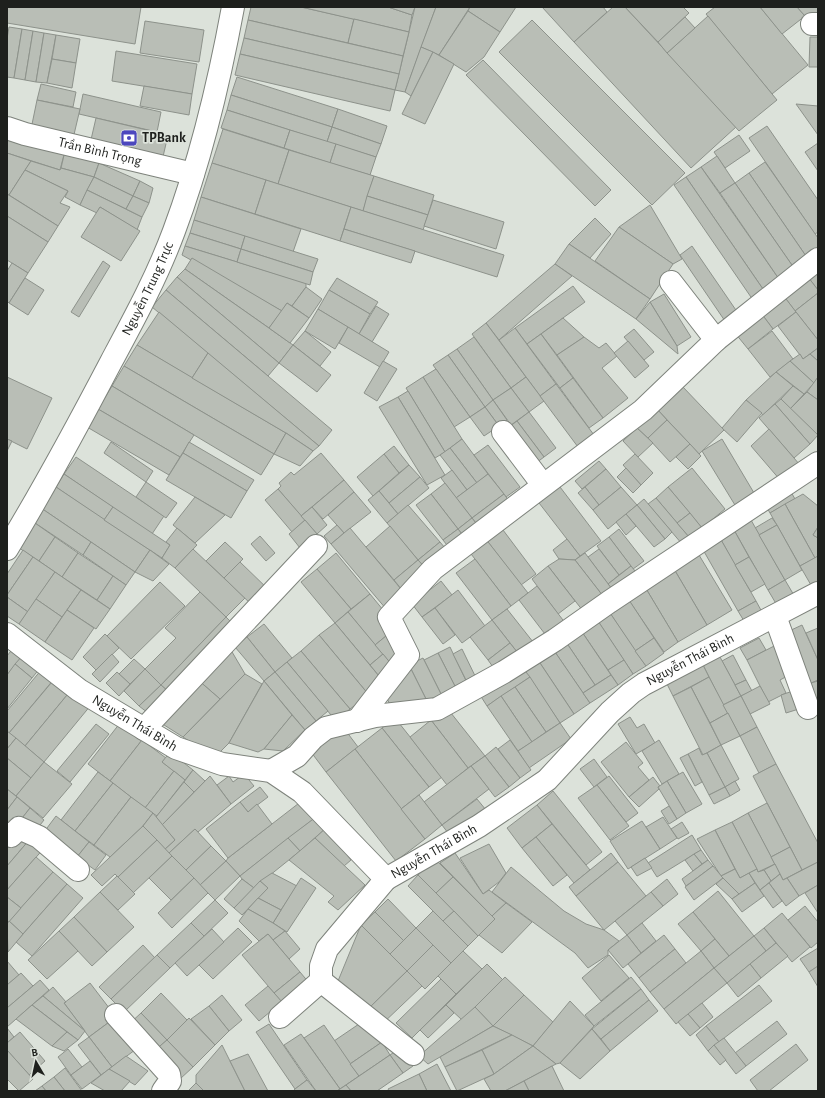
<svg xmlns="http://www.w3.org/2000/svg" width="825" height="1098" viewBox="0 0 825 1098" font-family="'Alegreya Sans',sans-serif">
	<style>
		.building { fill: #b9beb6; stroke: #8d928b }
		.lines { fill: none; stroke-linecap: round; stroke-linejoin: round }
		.minor-casing { stroke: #7e837c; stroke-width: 24 }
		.major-casing { stroke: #7e837c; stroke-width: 24 }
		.minor { stroke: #fff; stroke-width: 22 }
		.major { stroke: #fff; stroke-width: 22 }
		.labels { text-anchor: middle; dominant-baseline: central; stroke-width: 3.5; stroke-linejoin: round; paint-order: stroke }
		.poi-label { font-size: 14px; font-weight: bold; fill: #1e201d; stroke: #dce2da; text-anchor: start }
		.street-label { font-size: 14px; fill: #1e201d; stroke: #dce2da }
	</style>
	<rect width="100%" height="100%" fill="#dce2da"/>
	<!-- building -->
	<g class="building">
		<path d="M7 7H141L135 44 7 23Z"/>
		<path d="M251 7H301L354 19 348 43 248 20Z"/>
		<path d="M301 7H388L412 15 409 32Z"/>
		<path d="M388 7H415L412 15Z"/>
		<path d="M415 7H436L405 92 395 90Z"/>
		<path d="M436 7H470L439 55 421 47Z"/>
		<path d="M470 7H516L500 32 468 11Z"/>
		<path d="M542 7H603L607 12 574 42Z"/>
		<path d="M613 7H625L736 127 691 168 574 42Z"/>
		<path d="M625 7H683L689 13 658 42Z"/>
		<path d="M715 7H760L808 65 772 94 706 14Z"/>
		<path d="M760 7H797L805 16 782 34Z"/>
		<path d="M797 7H818V17L805 16Z"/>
		<path d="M468 11 500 32 484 57 466 72 439 55Z"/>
		<path d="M708 16 777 100 739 131 667 53Z"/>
		<path d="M685 17 695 28 667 53 658 42Z"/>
		<path d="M354 19 409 32 403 56 348 43Z"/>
		<path d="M248 20 403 56 399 74 244 38Z"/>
		<path d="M532 20 685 173 652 205 499 52Z"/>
		<path d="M145 21 204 30 199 62 140 53Z"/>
		<path d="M9 27 22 29 14 78 7 77V39Z"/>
		<path d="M22 29 33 31 25 80 14 78Z"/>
		<path d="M33 31 44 33 36 82 25 80Z"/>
		<path d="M44 33 56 35 47 83 36 82Z"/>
		<path d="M56 35 80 39 76 63 52 59Z"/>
		<path d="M810 37H818V67H809Z"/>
		<path d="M244 38 399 74 395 90 240 54Z"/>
		<path d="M421 47 433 52 411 96 405 92Z"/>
		<path d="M116 51 197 64 192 94 112 81Z"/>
		<path d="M433 52 454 64 425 124 402 114Z"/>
		<path d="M240 54 395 90 390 111 235 75Z"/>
		<path d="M52 59 76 63 72 88 47 83Z"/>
		<path d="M483 60 611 190 595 206 466 75Z"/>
		<path d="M237 77 338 109 332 127 231 95Z"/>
		<path d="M41 84 76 92 73 107 37 100Z"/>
		<path d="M144 86 192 94 189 115 140 106Z"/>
		<path d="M83 94 161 112 157 132 79 114Z"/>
		<path d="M231 95 332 127 327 142 227 110Z"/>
		<path d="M37 100 80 109 72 143 30 134Z"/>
		<path d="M796 104 818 106V135Z"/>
		<path d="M338 109 387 126 381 144 332 127Z"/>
		<path d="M227 110 290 130 284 148 221 128Z"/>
		<path d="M96 118 168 135 162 161 90 144Z"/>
		<path d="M767 126 818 200V232L815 234 749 138Z"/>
		<path d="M332 127 381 144 376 157 327 142Z"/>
		<path d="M7 129 66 147 60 170 7 153Z"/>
		<path d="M223 129 289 150 278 184 212 163Z"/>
		<path d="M290 130 336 144 330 163 284 148Z"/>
		<path d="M739 135 750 151 725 168 714 152Z"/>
		<path d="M818 143V171L805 152Z"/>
		<path d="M336 144 376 157 370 175 330 163Z"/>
		<path d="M66 147 99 163 94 177 61 168Z"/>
		<path d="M289 150 374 176 363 211 278 184Z"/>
		<path d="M7 153 31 161 9 195 7 194Z"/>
		<path d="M717 156 735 183 720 193 701 167Z"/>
		<path d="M31 161 60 170 61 168 94 177 80 205 65 197 68 191 25 170Z"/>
		<path d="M765 162 818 238V252L808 259 749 173Z"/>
		<path d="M99 163 140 181 133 196 94 177Z"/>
		<path d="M212 163 266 180 255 214 201 197Z"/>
		<path d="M701 167 779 279 763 289 686 177Z"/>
		<path d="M25 170 68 191 60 203 70 207 58 226 9 195Z"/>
		<path d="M749 173 808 259 794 268 735 183Z"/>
		<path d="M374 176 434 195 428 215 367 196Z"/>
		<path d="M94 177 133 196 126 209 87 190Z"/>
		<path d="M686 177 765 292 753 300 674 185Z"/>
		<path d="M266 180 351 207 340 241 255 214Z"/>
		<path d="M140 181 153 188 149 203 133 196Z"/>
		<path d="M735 183 794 268 779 279 720 193Z"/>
		<path d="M87 190 142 217 137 230 100 207 97 213 80 205Z"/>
		<path d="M7 194 58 226 48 242 7 216Z"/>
		<path d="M133 196 149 203 142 217 126 209Z"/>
		<path d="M367 196 428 215 423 230 363 211Z"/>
		<path d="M201 197 301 229 293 252 194 220Z"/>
		<path d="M433 200 504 222 496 249 424 226Z"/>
		<path d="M650 205 682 259 673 264 619 227Z"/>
		<path d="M100 207 140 231 121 261 81 237Z"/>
		<path d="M351 207 504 255 497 277 344 229Z"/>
		<path d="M7 216 48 242 28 273 7 260Z"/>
		<path d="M595 218 611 234 590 258 569 244Z"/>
		<path d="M194 220 245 236 241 249 190 233Z"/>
		<path d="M619 227 673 264 650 299 595 261Z"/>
		<path d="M344 229 415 251 411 263 340 241Z"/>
		<path d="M190 233 241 249 237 262 185 246Z"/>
		<path d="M245 236 318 259 313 272 241 249Z"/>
		<path d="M569 244 650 299 636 319 555 264Z"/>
		<path d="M185 246 306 283V287L292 306 287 303 282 311 182 255Z"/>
		<path d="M692 246 740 316 727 324 680 255Z"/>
		<path d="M241 249 313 272 310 285 237 262Z"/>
		<path d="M192 258 282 311 269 328 185 269Z"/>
		<path d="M103 261 110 266 79 317 71 312Z"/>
		<path d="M12 263 28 273 9 303 7 301V271Z"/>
		<path d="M555 264 572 276 499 340 486 323Z"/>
		<path d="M185 269 293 345 279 363 177 277Z"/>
		<path d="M818 269V290L808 277Z"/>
		<path d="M177 277 279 363 268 376 166 290Z"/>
		<path d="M808 277 818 290V293L795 311 783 295Z"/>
		<path d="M25 278 44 290 28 315 9 303Z"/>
		<path d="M337 278 378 302 370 314 329 290Z"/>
		<path d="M573 286 585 302 527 344 515 328Z"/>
		<path d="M306 287 322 299 309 318 292 306Z"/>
		<path d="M166 290 332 430 319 446 152 307Z"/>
		<path d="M329 290 370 314 359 334 318 309Z"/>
		<path d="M818 293V340L795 311Z"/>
		<path d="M664 294 691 337 677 346 650 302Z"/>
		<path d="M783 295 796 312 773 329 761 313Z"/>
		<path d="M650 302 677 346 678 354 636 319Z"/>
		<path d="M287 303 309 318 290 343 269 328Z"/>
		<path d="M376 306 389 314 372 342 359 334Z"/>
		<path d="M318 309 348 327 335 349 305 331Z"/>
		<path d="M159 312 208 353 192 378 137 345Z"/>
		<path d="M796 312 818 340V348L803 359 778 326Z"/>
		<path d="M761 313 773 329 748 349 735 333Z"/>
		<path d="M563 318 584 337 557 355 541 334Z"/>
		<path d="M486 323 526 377 511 388 472 334Z"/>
		<path d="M348 327 389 352 380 367 339 343Z"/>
		<path d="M515 328 556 384 540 396 499 340Z"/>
		<path d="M634 329 654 352 644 360 624 337Z"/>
		<path d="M305 331 331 352 320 366 293 345Z"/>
		<path d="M772 331 793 359 770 377 748 349Z"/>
		<path d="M541 334 573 378 560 388 527 344Z"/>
		<path d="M474 337 511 388 493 400 457 349Z"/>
		<path d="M584 337 599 348 606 343 617 356 602 368 628 398 603 418 557 355Z"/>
		<path d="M628 341 649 366 635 378 614 353Z"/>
		<path d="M137 345 286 433 274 454 124 366Z"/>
		<path d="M293 345 331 375 317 392 279 363Z"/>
		<path d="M818 348V361L810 354Z"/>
		<path d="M457 349 493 400 485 407 448 355Z"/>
		<path d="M208 353 319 446 313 451 286 433 192 378Z"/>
		<path d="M800 354 803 359 810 354 818 361V377L814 383 790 361Z"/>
		<path d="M448 355 485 407 470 417 433 365Z"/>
		<path d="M383 361 397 369 377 401 364 393Z"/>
		<path d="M790 361 814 383 804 394 776 372Z"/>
		<path d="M124 366 274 454 261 475 112 386Z"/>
		<path d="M436 369 470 417 454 427 423 377Z"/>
		<path d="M776 372 793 386 763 415 746 400Z"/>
		<path d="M7 377 52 398 27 449 7 439Z"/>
		<path d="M423 377 462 439 445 452 406 388Z"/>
		<path d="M526 377 544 401 529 412 511 388Z"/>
		<path d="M818 377V400L807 392Z"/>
		<path d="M573 378 603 418 589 428 560 388Z"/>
		<path d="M556 384 594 435 578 447 540 396Z"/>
		<path d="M112 386 194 435 180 457 98 409Z"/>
		<path d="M682 386 724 430 699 454 657 409Z"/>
		<path d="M793 386 804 394 790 409 781 399Z"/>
		<path d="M511 388 529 412 511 425 493 400Z"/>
		<path d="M408 391 445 452 435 458 398 397Z"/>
		<path d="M807 392 818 400V435L790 409Z"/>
		<path d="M398 397 445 475 427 485 379 407Z"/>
		<path d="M781 399 818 435 810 444 775 404Z"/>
		<path d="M493 400 507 420 499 426 485 407Z"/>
		<path d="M746 400 762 413 737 442 722 428Z"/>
		<path d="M775 404 810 444 794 458 759 418Z"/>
		<path d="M485 407 499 426 484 436 470 417Z"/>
		<path d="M98 409 180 457 169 475 87 427Z"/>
		<path d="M657 409 667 420 648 438 637 428Z"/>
		<path d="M529 412 556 448 544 457 517 421Z"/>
		<path d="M667 420 690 444 670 462 648 438Z"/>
		<path d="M517 421 544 457 532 466 505 430Z"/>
		<path d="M637 428 653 443 638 457 623 441Z"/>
		<path d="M769 429 800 465 781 481 751 446Z"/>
		<path d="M286 433 313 451 300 466 274 454Z"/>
		<path d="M7 439 12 441 7 451Z"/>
		<path d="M462 439 488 474 477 483 450 448Z"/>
		<path d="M722 439 757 498 738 510 702 451Z"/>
		<path d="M111 442 153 471 146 482 104 453Z"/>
		<path d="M189 442 254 480 247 491 183 453Z"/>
		<path d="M690 444 701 456 688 469 676 457Z"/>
		<path d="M488 445 520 487 506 497 474 455Z"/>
		<path d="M394 446 409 465 399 473 384 454Z"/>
		<path d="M450 448 477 483 467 490 440 455Z"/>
		<path d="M183 453 247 491 231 518 166 480Z"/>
		<path d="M321 453 344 480 301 516 278 489 281 486 279 483 291 472 294 475Z"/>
		<path d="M384 454 399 473 373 496 357 477Z"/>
		<path d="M635 454 653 473 641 485 623 465Z"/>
		<path d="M76 457 164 516 152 534 64 474Z"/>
		<path d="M599 461 606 469 582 489 575 481Z"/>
		<path d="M409 465 420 477 389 503 379 491Z"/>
		<path d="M626 468 641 485 633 493 617 477Z"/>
		<path d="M692 468 725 509 702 528 668 487Z"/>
		<path d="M606 469 621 487 599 505 585 487Z"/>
		<path d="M452 470 467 490 456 498 441 478Z"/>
		<path d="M64 474 113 507 104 520 56 487Z"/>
		<path d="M488 474 504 494 472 518 456 498Z"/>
		<path d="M420 477 429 488 398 514 389 503Z"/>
		<path d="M344 480 354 492 323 519 312 507Z"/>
		<path d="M146 482 177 503 166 518 136 497Z"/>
		<path d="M445 483 472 518 458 529 431 494Z"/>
		<path d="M557 483 601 541 580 556 536 499Z"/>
		<path d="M56 487 150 550 135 572 41 508Z"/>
		<path d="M585 487 599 505 593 510 578 493Z"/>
		<path d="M621 487 637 505 608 529 593 510Z"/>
		<path d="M668 487 690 513 677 523 656 498Z"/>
		<path d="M278 489 305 520 292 532 265 500Z"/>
		<path d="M379 491 398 514 387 523 368 500Z"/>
		<path d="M354 492 371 512 344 533 328 515Z"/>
		<path d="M791 492 795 499 770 513 766 506Z"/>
		<path d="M431 494 458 529 443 540 416 505Z"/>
		<path d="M504 494 511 504 479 527 472 518Z"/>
		<path d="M803 494 818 506V527L813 535 818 538V556L815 558 785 504Z"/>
		<path d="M195 497 225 515 195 543 173 525Z"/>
		<path d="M656 498 690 538 682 544 648 504Z"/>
		<path d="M644 499 672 532 665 539 637 505Z"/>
		<path d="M785 504 815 558 800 566 770 513Z"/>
		<path d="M408 505 440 542 418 560 387 523Z"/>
		<path d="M637 505 665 539 654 547 626 514Z"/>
		<path d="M113 507 170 545 162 558 104 520Z"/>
		<path d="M312 507 327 525 317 534 301 516Z"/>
		<path d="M41 508 91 542 83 555 32 521Z"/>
		<path d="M690 513 702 528 690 538 677 523Z"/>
		<path d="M626 514 636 526 626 535 616 522Z"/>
		<path d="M472 518 479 527 465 538 458 529Z"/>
		<path d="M772 518 777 525 759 535 755 528Z"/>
		<path d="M305 520 317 534 300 548 289 534Z"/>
		<path d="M751 520 785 580 768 590 734 530Z"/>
		<path d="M32 521 55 537 39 561 16 546Z"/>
		<path d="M337 525 344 533 331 544 324 536Z"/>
		<path d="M777 525 802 570 785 580 759 535Z"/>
		<path d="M390 526 418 560 394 580 366 547Z"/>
		<path d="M500 526 536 574 521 585 485 538Z"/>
		<path d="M818 527V538L813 535Z"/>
		<path d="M177 528 197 545 175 568 162 558 170 545 166 542Z"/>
		<path d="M350 528 406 595 387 610 331 544Z"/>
		<path d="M458 529 465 538 450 549 443 540Z"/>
		<path d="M619 529 644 561 633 569 609 537Z"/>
		<path d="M734 530 749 557 735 565 720 538Z"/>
		<path d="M260 536 275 553 266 561 251 544Z"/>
		<path d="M55 537 78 553 62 577 39 561Z"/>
		<path d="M609 537 631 566 619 575 597 546Z"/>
		<path d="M485 538 528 593 511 606 468 550Z"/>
		<path d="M720 538 756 601 738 611 702 548Z"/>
		<path d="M567 539 580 556 575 560 559 559 553 550Z"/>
		<path d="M91 542 135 572 126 585 83 555Z"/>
		<path d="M225 542 243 559 224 578 206 561Z"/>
		<path d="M440 542 450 554 428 571 418 560Z"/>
		<path d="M193 549 245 598 226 617 175 568Z"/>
		<path d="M599 549 619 575 608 584 588 557Z"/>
		<path d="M23 550 33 557 7 595V574Z"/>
		<path d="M150 550 169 564 153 581 135 572Z"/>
		<path d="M78 553 113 576 97 600 62 577Z"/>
		<path d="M336 553 370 594 351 609 317 569Z"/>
		<path d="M585 553 612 589 603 596 575 560Z"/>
		<path d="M699 555 732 610 707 625 674 569Z"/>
		<path d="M818 556V590L815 592 800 566Z"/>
		<path d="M33 557 55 572 28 612 7 597V595Z"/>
		<path d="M749 557 765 584 751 592 735 565Z"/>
		<path d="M475 559 511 606 492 620 456 573Z"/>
		<path d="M559 559 575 560 603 596 583 611 548 566Z"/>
		<path d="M418 560 431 574 406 595 394 580Z"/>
		<path d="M240 562 271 592 255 608 224 578Z"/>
		<path d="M548 566 575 601 558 614 532 579Z"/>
		<path d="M631 566 640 577 617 594 608 584Z"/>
		<path d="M317 569 351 609 335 623 301 582Z"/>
		<path d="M674 569 707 625 678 642 645 587Z"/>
		<path d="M55 572 81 590 62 617 36 599Z"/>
		<path d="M113 576 126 585 110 609 97 600Z"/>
		<path d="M785 580 795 597 778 607 768 590Z"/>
		<path d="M441 581 452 595 422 617 412 604Z"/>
		<path d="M160 582 185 606 131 659 107 636Z"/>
		<path d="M537 586 566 624 548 638 519 600Z"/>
		<path d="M645 587 678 642 664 652 628 599Z"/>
		<path d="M81 590 110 609 96 629 67 610Z"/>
		<path d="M458 590 485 626 462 643 435 608Z"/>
		<path d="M200 592 226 617 161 685 145 669 176 638 165 628Z"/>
		<path d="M370 594 397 627 375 645 348 612Z"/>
		<path d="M7 597 28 612 19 624 7 616Z"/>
		<path d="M627 597 654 638 635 651 608 610Z"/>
		<path d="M36 599 62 617 45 642 19 624Z"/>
		<path d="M756 601 762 612 744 621 738 611Z"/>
		<path d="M435 608 455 635 443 644 422 617Z"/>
		<path d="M507 609 537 647 521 657 492 620Z"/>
		<path d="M67 610 94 628 72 660 45 642Z"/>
		<path d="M608 610 646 666 633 674 596 618Z"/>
		<path d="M348 612 383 654 370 665 335 623Z"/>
		<path d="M226 617 241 632 179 701 161 685Z"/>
		<path d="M596 618 624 660 608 670 580 629Z"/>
		<path d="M492 620 510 643 488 660 470 637Z"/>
		<path d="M335 623 384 682 369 695 319 635Z"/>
		<path d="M264 624 292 658 275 672 247 637Z"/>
		<path d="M802 625 818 660V680L811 683 787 632Z"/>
		<path d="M397 627V671L375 645Z"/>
		<path d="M818 628V660L806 633Z"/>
		<path d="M580 629 611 675 595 685 564 639Z"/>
		<path d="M105 634 119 648 96 670 83 657Z"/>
		<path d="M319 635 369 695 350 709 301 651Z"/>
		<path d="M247 637 275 672 264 681 235 647Z"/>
		<path d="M654 638 664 653 646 666 635 651Z"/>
		<path d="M759 638 766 650 747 660 740 648Z"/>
		<path d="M564 639 595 685 583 693 555 652Z"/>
		<path d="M510 643 521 657 498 674 488 660Z"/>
		<path d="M778 644 793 673 780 680 786 693 768 702 747 660Z"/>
		<path d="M228 645 245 674 220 699 197 679Z"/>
		<path d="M14 647 23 655 7 675V656Z"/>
		<path d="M450 647 470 689 459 694 438 653Z"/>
		<path d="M462 649 478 682 469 686 453 654Z"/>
		<path d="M301 651 350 709 336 721 287 662Z"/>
		<path d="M555 652 590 703 574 714 540 663Z"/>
		<path d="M438 653 459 694 443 698 424 660Z"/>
		<path d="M112 654 119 662 100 682 92 674Z"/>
		<path d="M383 654 397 671 384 682 370 665Z"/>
		<path d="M23 655 40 668 32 678 15 664Z"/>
		<path d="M733 655 746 680 735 685 722 661Z"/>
		<path d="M536 657 574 714 560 723 522 667Z"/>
		<path d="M720 657 741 696 723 705 703 665Z"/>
		<path d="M423 658 443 698 429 705 409 665Z"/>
		<path d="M134 659 145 669 130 684 119 674Z"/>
		<path d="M624 660 633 674 618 685 608 670Z"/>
		<path d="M287 662 328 711 316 721 275 672Z"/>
		<path d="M15 664 32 678 7 709V675Z"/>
		<path d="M409 665 429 705 394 712 384 693Z"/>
		<path d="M703 665 709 677 673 696 667 684Z"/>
		<path d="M522 667 530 677 487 706 480 695Z"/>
		<path d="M42 669 54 679 9 733 7 731V711Z"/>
		<path d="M145 669 161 685 139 706 124 691Z"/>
		<path d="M117 672 130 684 119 696 106 683Z"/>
		<path d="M275 672 316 721 305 730 264 681Z"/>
		<path d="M245 674 262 684 229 743 216 756 204 751 183 737Z"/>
		<path d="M611 675 618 685 590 703 583 693Z"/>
		<path d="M57 676 72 689 25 746 9 733Z"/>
		<path d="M530 677 560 723 546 732 515 687Z"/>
		<path d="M709 677 728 713 710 723 691 687Z"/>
		<path d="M197 679 220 699 183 737 161 723Z"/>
		<path d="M746 680 752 691 741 696 735 685Z"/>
		<path d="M264 681 292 715 264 749 258 752 229 743Z"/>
		<path d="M818 681V705L811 683Z"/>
		<path d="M161 685 179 701 161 723 139 706Z"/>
		<path d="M760 686 770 704 750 714 741 696Z"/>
		<path d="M515 687 546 732 532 742 501 696Z"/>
		<path d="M691 687 721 745 703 755 673 696Z"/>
		<path d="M72 689 91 705 44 762 25 746Z"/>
		<path d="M796 690 802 708 786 713 781 695Z"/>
		<path d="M501 696 532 742 518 751 487 706Z"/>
		<path d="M741 696 757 727 740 736 723 705Z"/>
		<path d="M447 708 485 756 468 768 431 720Z"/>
		<path d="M728 713 740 736 721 745 710 723Z"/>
		<path d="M292 715 305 730 283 751 264 749Z"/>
		<path d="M630 717 637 728 644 724 655 743 636 754 618 724Z"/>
		<path d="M395 718 442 777 429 787 382 728Z"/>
		<path d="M431 720 468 768 447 785 410 737Z"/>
		<path d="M120 723 142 740 110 781 88 764Z"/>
		<path d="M560 723 571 739 529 768 518 751Z"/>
		<path d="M96 724 109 734 70 782 57 771Z"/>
		<path d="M343 727 358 747 326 772 311 752Z"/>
		<path d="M757 727 776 764 759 773 740 736Z"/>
		<path d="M382 728 429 787 401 809 355 749Z"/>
		<path d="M7 731 16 738 7 749Z"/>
		<path d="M16 738 44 762 31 778 7 758V749Z"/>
		<path d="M142 740 166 758 162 762 174 771 145 808 110 781Z"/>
		<path d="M510 740 531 770 520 778 498 749Z"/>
		<path d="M659 740 679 774 662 784 642 751Z"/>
		<path d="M626 742 643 763 638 767 649 780 629 797 601 762Z"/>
		<path d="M721 745 739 779 725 787 707 753Z"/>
		<path d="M496 747 520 778 509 787 485 756Z"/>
		<path d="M699 748 702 755 707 753 725 787 709 795 688 754Z"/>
		<path d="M355 749 425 839 396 861 326 772Z"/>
		<path d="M170 752 193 770 185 780 162 762Z"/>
		<path d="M688 754 702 782 695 786 680 758Z"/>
		<path d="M485 756 509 787 495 797 471 766Z"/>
		<path d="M7 758 31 778 16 796 7 789Z"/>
		<path d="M594 759 607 777 594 787 580 769Z"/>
		<path d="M44 762 72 784 43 818 16 796Z"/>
		<path d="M776 764 818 843V862L802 870 753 776Z"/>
		<path d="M471 766 489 789 442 825 424 802Z"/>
		<path d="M193 770 205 781 194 792 184 782Z"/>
		<path d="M174 771 185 780 157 816 145 808Z"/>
		<path d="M98 772 113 783 75 831 61 820Z"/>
		<path d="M683 772 702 804 686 813 667 781Z"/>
		<path d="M244 774 254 786 231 804 217 785 229 776 233 782Z"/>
		<path d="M210 776 231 804 198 832 195 829 169 853 165 849 175 840 162 825Z"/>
		<path d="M609 776 638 813 626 822 597 785Z"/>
		<path d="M653 777 660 786 658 787 659 789 639 807 629 797Z"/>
		<path d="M667 781 686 813 677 819 658 787Z"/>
		<path d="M735 781 740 790 730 796 725 787Z"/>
		<path d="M184 782 194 792 162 825 156 817Z"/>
		<path d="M113 783 131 797 94 845 75 831Z"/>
		<path d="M597 785 629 826 610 840 578 798Z"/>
		<path d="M260 787 268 797 248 812 240 802Z"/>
		<path d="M725 787 730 796 714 804 709 795Z"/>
		<path d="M7 789 17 797 7 810Z"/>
		<path d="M553 791 602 852 586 865 537 805Z"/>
		<path d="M419 795 442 825 425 839 401 809Z"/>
		<path d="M17 797 30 808 11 832 7 828V810Z"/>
		<path d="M131 797 153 813 142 827 110 857 94 845Z"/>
		<path d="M477 799 486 810 451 837 442 825Z"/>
		<path d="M303 800 316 817 240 876 226 861 228 858Z"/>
		<path d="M240 802 248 812 257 804 272 824 228 858 206 829Z"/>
		<path d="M767 803 790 847 771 857 748 813Z"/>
		<path d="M537 805 552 824 522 848 507 828Z"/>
		<path d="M669 806 677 819 669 824 661 811Z"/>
		<path d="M30 808 44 820 33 834 19 822Z"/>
		<path d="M153 813 175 840 165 849 143 826Z"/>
		<path d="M748 813 775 864 758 872 732 822Z"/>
		<path d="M56 816 89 842 77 857 44 832Z"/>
		<path d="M316 817 326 828 300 851 288 838Z"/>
		<path d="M663 817 677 838 660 849 646 827Z"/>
		<path d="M642 821 660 849 628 869 610 841Z"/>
		<path d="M682 822 689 833 678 839 671 829Z"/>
		<path d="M732 822 757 869 740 878 715 830Z"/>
		<path d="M552 824 590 870 574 883 536 837Z"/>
		<path d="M143 826 157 840 118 877 115 874 102 886 91 875Z"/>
		<path d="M326 828 351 860 344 866 315 838Z"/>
		<path d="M195 829 211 846 186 870 169 853Z"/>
		<path d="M715 830 735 869 721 876 697 839Z"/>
		<path d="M692 835 701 850 657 877 648 863Z"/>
		<path d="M536 837 567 875 553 886 522 848Z"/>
		<path d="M288 838 300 851 254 888 242 879 240 876Z"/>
		<path d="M315 838 365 885 338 910 328 902 334 896 289 860Z"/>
		<path d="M30 839 7 866V844L9 842Z"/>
		<path d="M30 839 46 846 7 890V866Z"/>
		<path d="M157 840 172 856 133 893 118 877Z"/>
		<path d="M89 842 106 855 95 870 77 857Z"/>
		<path d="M489 844 506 873 499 882 483 894 460 858Z"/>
		<path d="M211 846 226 861 200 885 186 870Z"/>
		<path d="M790 847 802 870 783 880 771 857Z"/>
		<path d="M701 850 708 860 702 864 694 854Z"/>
		<path d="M455 853 483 894 489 890 506 903 492 916 440 863Z"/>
		<path d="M611 853 618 862 576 896 569 887Z"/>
		<path d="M694 854 702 864 693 871 685 860Z"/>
		<path d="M172 856 194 878 171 900 149 878Z"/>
		<path d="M36 857 53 872 21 908 7 897V890Z"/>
		<path d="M645 858 652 868 637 876 631 867Z"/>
		<path d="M435 859 453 877 436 893 418 875Z"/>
		<path d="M708 860 713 866 686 886 682 879Z"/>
		<path d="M226 861 240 876 215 900 200 885Z"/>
		<path d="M618 862 646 896 604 930 576 896Z"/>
		<path d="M818 862V885L799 896 787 878Z"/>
		<path d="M775 864 780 874 771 881 764 870Z"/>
		<path d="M713 866 723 878 694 900 685 887Z"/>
		<path d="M511 867 564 911 586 924 604 930 619 941 608 950V955L588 968 575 953 492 892Z"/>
		<path d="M735 869 740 878 749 873 755 883 739 894 721 876Z"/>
		<path d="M757 869 758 872 764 870 771 881 760 890 749 873Z"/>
		<path d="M53 872 67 884 23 934 9 921Z"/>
		<path d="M272 873 297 886 281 910 258 898 268 888 260 881Z"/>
		<path d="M780 874 783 880 787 878 799 896 786 906 769 883Z"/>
		<path d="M418 875 454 911 443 921 408 886Z"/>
		<path d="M117 876 135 894 118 910 100 892Z"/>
		<path d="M453 877 495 919 478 936 436 893Z"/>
		<path d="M194 878 208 893 172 928 158 913Z"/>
		<path d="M301 878 316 888 287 932 273 923Z"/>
		<path d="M723 878 739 894 732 899 716 884Z"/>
		<path d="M242 879 254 888 234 908 224 899Z"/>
		<path d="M667 879 678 894 663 906 651 892Z"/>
		<path d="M260 881 268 888 242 915 234 908Z"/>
		<path d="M755 883 764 896 742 912 732 899Z"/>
		<path d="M769 883 782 901 773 908 760 890Z"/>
		<path d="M67 884 83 898 32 956 16 942Z"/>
		<path d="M818 885V913L805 893Z"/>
		<path d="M718 891 754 936 729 956 693 912Z"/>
		<path d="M100 892 134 927 107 952 74 917Z"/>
		<path d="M651 892 663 906 627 935 615 921Z"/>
		<path d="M7 897 21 908 7 924Z"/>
		<path d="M258 898 281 910 273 923 248 909Z"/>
		<path d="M388 899 416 928 404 941 375 912Z"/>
		<path d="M215 900 228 913 204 936 191 923Z"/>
		<path d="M506 903 532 922 502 953 479 935 495 919 492 916Z"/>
		<path d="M805 906 818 922V942L811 948 788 920Z"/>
		<path d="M248 909 273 923 285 931 273 940 268 934 259 941 239 921Z"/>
		<path d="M433 911 468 946 451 963 416 928Z"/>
		<path d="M454 911 478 936 468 946 443 921Z"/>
		<path d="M375 912 404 941 390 954 361 925Z"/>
		<path d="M693 912 715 939 701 951 678 924Z"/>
		<path d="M782 913 810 947 792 962 764 928Z"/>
		<path d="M74 917 107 952 92 966 59 931Z"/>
		<path d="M9 921 23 934 8 952 7 924Z"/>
		<path d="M191 923 204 936 170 968 157 955Z"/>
		<path d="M642 923 656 941 641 953 627 935Z"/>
		<path d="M361 925 407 971 367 1010 338 981Z"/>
		<path d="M238 928 252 942 213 979 199 965Z"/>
		<path d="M416 928 433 945 407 971 390 954Z"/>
		<path d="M764 928 776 943 766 951 754 936Z"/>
		<path d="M212 929 224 942 187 976 175 963Z"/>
		<path d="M59 931 78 951 47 979 28 960Z"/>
		<path d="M285 931 300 949 289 959 273 940Z"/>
		<path d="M268 934 300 972 274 993 242 955Z"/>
		<path d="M627 935 641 953 623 968 608 950Z"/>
		<path d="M664 935 675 949 639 978 628 964Z"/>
		<path d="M754 936 766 951 727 983 714 968Z"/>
		<path d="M715 939 729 956 714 968 701 951Z"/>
		<path d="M776 943 788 956 761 978 750 964Z"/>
		<path d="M143 945 155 958 111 999 99 987Z"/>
		<path d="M433 945 451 963 425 989 407 971Z"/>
		<path d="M818 948V966L809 972 800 959Z"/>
		<path d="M675 949 686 963 650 992 639 978Z"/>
		<path d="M463 951 482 969 456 994 438 976Z"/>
		<path d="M701 951 714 968 664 1009 650 992Z"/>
		<path d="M157 955 170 968 124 1012 111 999Z"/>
		<path d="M609 955 629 978 601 1001 582 978Z"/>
		<path d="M7 961 19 975 7 985Z"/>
		<path d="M487 964 503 980 462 1020 446 1005Z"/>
		<path d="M750 964 761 978 738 997 727 983Z"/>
		<path d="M818 966V987L809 972Z"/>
		<path d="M714 968 727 983 676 1024 664 1009Z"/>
		<path d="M407 971 422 986 380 1026 366 1011Z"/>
		<path d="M300 972 310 984 284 1005 274 993Z"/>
		<path d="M21 973 33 986 7 1008V985Z"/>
		<path d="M505 977 524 995 493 1026 475 1007Z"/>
		<path d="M631 977 641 989 594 1026 585 1015Z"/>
		<path d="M441 979 456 994 412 1038 396 1023Z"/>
		<path d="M40 980 49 990 7 1027V1008Z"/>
		<path d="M90 983 116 1017 89 1037 64 1003Z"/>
		<path d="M759 985 772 1001 719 1042 706 1026Z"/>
		<path d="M268 986 282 1002 259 1021 245 1005Z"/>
		<path d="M53 987 66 1002 64 1003 85 1031 43 996Z"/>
		<path d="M641 989 649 1000 601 1039 592 1029Z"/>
		<path d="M161 993 187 1020 167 1040 141 1013Z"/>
		<path d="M222 995 242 1020 229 1031 209 1006Z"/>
		<path d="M524 995 553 1022 533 1046 493 1026Z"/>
		<path d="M43 996 85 1031 78 1040 32 1005Z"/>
		<path d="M649 1000 658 1011 610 1051 601 1039Z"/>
		<path d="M570 1001 594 1026 560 1063 556 1064 533 1046Z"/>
		<path d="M702 1003 713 1017 700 1028 688 1014Z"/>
		<path d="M32 1005 67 1032 52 1046 16 1019Z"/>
		<path d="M446 1005 454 1013 428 1038 420 1030Z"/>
		<path d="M209 1006 229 1031 215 1045 191 1019Z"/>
		<path d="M475 1007 493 1026 428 1064 419 1056Z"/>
		<path d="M141 1013 167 1040 153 1052 128 1025Z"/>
		<path d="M688 1014 700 1028 690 1036 678 1022Z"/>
		<path d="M116 1017 139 1047 112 1067 89 1037Z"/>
		<path d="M189 1018 215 1045 193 1067 167 1040Z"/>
		<path d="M777 1021 787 1034 746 1066 735 1053Z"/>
		<path d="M269 1024 307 1080 295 1089 256 1032Z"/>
		<path d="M359 1024 382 1042 350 1064 334 1041Z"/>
		<path d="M324 1025 359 1076 340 1089 304 1038Z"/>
		<path d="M493 1026 512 1035 445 1067 440 1057Z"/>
		<path d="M706 1026 719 1042 708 1051 696 1035Z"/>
		<path d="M7 1028 14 1037 7 1043Z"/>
		<path d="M592 1029 610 1051 580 1079 560 1063Z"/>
		<path d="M20 1032 45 1061 29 1075 7 1050V1043Z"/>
		<path d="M67 1032 78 1040 64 1051 52 1046Z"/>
		<path d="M301 1034 340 1089 337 1091H316L284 1045Z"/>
		<path d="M512 1035 533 1046 494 1074 482 1050Z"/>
		<path d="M89 1037 112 1067 101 1075 78 1045Z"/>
		<path d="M724 1038 746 1066 736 1074 714 1045Z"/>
		<path d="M167 1040 193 1067 180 1079 153 1052Z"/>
		<path d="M382 1042 390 1055 359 1076 350 1064Z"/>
		<path d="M796 1044 808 1060 769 1091H758L750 1080Z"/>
		<path d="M222 1045 245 1091H204L196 1083V1075Z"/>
		<path d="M714 1045 726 1060 720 1065 708 1051Z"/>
		<path d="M533 1046 556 1064 505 1091H491L484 1079 494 1074Z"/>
		<path d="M400 1048 413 1066 403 1073 390 1055Z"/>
		<path d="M68 1049 82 1067 71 1075 58 1057Z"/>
		<path d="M7 1050 33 1079 19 1091 7 1079Z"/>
		<path d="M482 1050 494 1074 457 1091 445 1067Z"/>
		<path d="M248 1054 268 1091H245L230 1061Z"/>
		<path d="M390 1055 403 1073 377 1091H351L346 1085Z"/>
		<path d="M126 1056 148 1071 135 1085 109 1069Z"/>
		<path d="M90 1061 101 1075 82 1089 71 1075Z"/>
		<path d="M437 1064 451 1091H427L419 1074Z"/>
		<path d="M552 1066 564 1091H529L524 1081Z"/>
		<path d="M65 1068 82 1091H65L54 1077Z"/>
		<path d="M109 1069 130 1081 121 1091H105L91 1083Z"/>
		<path d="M419 1074 427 1091H389L388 1089Z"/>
		<path d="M54 1077 65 1091H46L42 1086Z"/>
		<path d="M307 1080 316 1091H293L295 1089Z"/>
		<path d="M524 1081 529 1091H505Z"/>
		<path d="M196 1083 204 1091H188Z"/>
		<path d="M346 1085 351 1091H337Z"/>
		<path d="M42 1086 46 1091H35Z"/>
	</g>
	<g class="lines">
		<!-- minor casing -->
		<g class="minor-casing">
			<g id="minor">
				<path d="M812 24H818"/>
				<path id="s1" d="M7 128 25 134 193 174"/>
				<path d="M671 282 716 340"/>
				<path d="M503 432 543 485"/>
				<path d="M775 616 808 708"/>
				<path id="s2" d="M7 634 79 690 176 748 222 764 271 771 302 792 386 879 479 826 547 780 610 712 631 693 644 684 818 593"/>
				<path d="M357 721 408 655 389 617 433 569 643 410 716 340 818 259"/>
				<path d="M144 729 316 546"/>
				<path d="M271 771 297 756 313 738 326 728 375 716 437 709 504 672 555 640 609 602 818 463"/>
				<path d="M7 834 11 836 19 828 39 837 78 870"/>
				<path d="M386 879 327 949 321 966V981L413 1054"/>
				<path d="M116 1015 169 1074 170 1081 163 1091"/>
				<path d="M280 1017 321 981"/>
			</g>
		</g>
		<!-- major casing -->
		<g class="major-casing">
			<g id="major">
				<path id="s3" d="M7 549C44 488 78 425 111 362 134 319 157 277 174 231 201 159 219 83 233 7"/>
			</g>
		</g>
		<!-- minor -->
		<use href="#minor" class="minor"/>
		<!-- major -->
		<use href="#major" class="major"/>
	</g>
	<!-- icons -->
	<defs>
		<g id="bank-square" transform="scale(0.9)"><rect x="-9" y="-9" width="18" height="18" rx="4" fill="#4c47be" stroke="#dce2da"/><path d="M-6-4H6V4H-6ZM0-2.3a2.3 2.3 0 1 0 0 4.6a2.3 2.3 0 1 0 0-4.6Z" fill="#fff"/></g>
	</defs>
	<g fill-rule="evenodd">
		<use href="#bank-square" x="129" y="138"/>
	</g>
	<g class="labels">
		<!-- poi labels -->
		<g class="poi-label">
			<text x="142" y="138">TPBank</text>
		</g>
		<!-- street labels -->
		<g class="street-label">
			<text stroke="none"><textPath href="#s1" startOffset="96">Trần Bình Trọng</textPath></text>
			<text stroke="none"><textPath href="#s3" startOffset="296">Nguyễn Trung Trực</textPath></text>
			<text stroke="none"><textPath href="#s2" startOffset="839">Nguyễn Thái Bình</textPath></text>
			<text stroke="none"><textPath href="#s2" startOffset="156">Nguyễn Thái Bình</textPath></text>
			<text stroke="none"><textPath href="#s2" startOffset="516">Nguyễn Thái Bình</textPath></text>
		</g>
	</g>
	<!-- border -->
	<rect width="825" height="1098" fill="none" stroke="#1e201d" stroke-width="16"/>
	<!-- north arrow -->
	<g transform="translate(36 1062) rotate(351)" stroke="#dce2da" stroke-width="3" paint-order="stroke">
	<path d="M0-3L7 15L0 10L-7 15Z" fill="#1e201d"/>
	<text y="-6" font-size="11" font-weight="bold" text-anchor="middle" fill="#1e201d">B</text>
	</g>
</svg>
